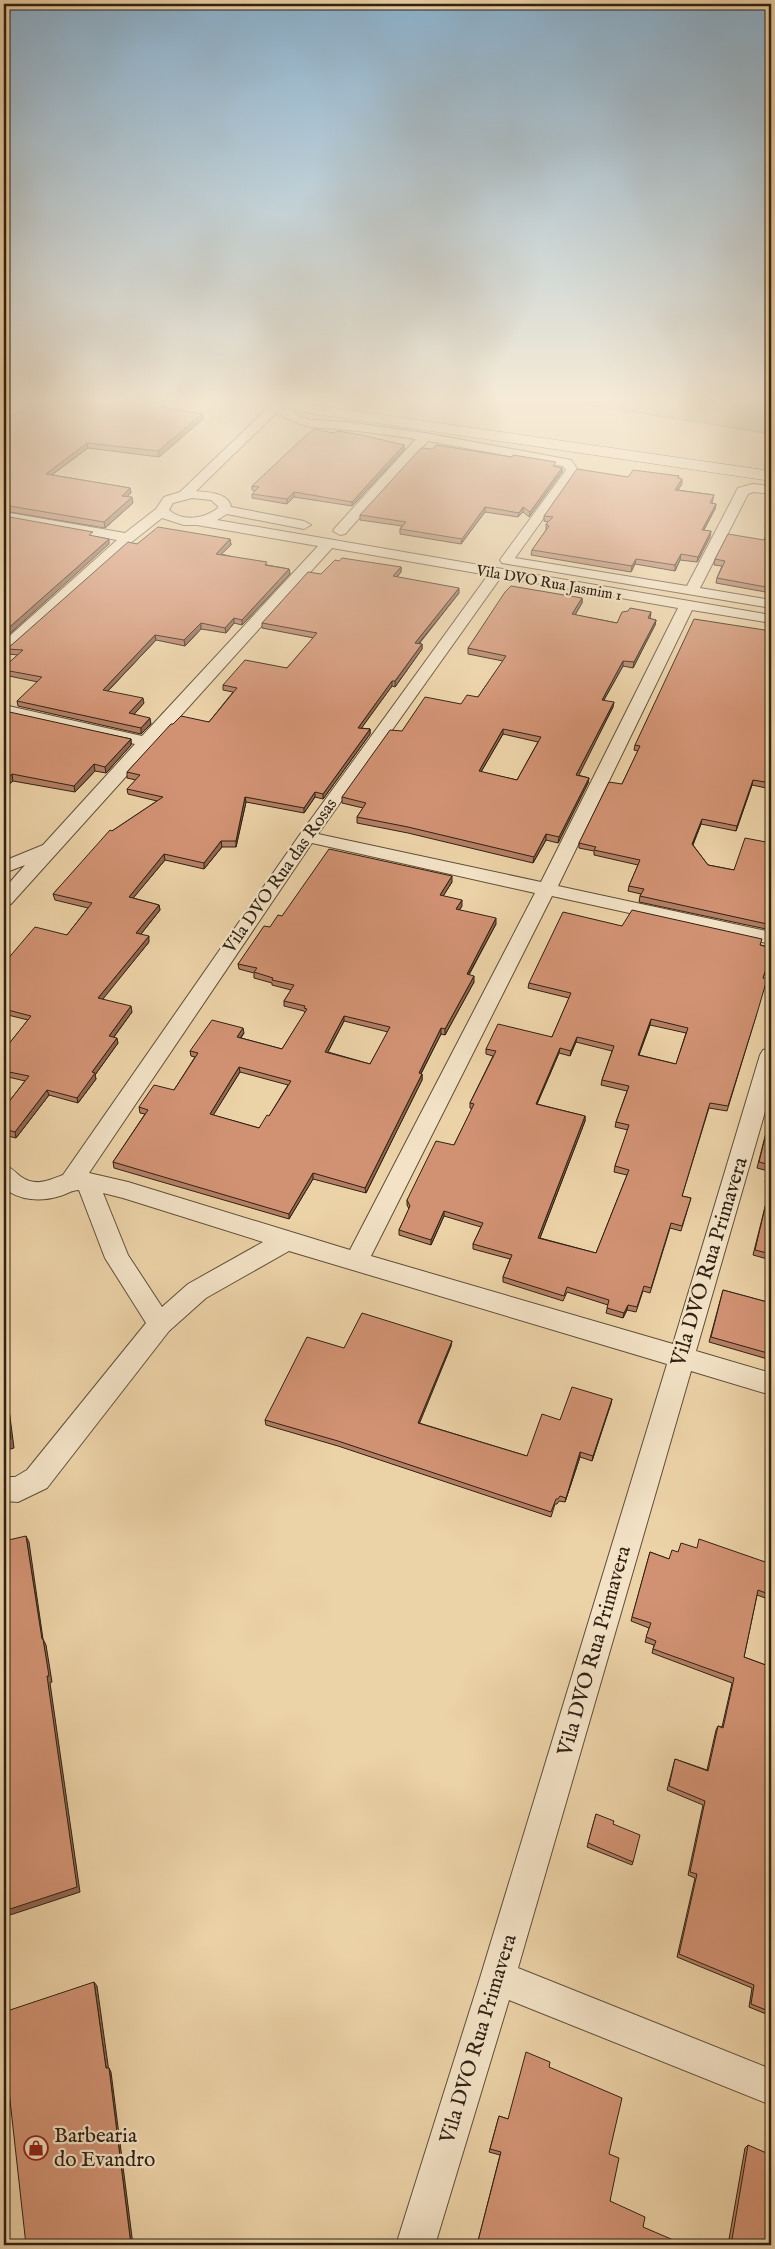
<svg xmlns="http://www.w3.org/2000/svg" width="775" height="2249" viewBox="0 0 775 2249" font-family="'IM FELL English',serif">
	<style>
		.green { fill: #b4bd8a; stroke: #72704e }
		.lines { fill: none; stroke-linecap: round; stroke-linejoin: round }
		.street-casing { stroke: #5e4e38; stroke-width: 2 }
		.secondary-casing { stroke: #2f2213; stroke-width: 1 }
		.street { fill: #f3e2c6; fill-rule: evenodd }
		.secondary { fill: #f3e2c6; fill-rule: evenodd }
		.wall { fill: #b47e63; stroke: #2f2213; fill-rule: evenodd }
		.shaded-wall { fill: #926650; stroke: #2f2213 }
		.building { fill: #d19273; stroke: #2f2213; fill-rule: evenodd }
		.labels { text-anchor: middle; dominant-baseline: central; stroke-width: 4.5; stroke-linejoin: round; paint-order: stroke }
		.far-street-label { font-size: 15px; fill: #2f2213; stroke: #f3e2c6 }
		.street-label { font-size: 18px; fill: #2f2213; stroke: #f3e2c6 }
		.near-street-label { font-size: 21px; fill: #2f2213; stroke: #f3e2c6 }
		.near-poi-label { font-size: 21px; fill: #2f2213; stroke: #f3e2c6; text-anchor: start }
	</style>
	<rect width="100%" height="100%" fill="#ecd2a7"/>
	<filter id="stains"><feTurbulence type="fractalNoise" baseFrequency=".004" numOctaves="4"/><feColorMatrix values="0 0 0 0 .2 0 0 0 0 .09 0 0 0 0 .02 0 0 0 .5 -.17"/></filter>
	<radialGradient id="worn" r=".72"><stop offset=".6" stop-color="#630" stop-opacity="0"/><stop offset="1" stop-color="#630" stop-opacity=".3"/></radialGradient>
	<!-- green -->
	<path class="green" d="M559 400H771V434Z"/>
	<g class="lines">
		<!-- street casing -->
		<g class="street-casing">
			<path id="street" d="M278 401 282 402 298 416 310 420 347 422 425 433 571 460 578 470 515 558 687 586 738 488 753 484 771 486V494L754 492 748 494 700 588 771 600V608L502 563 500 560 566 470 563 466 428 441 345 534 340 535 333 531 335 528 416 439C393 436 370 432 347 430 319 427 301 430 277 412L196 491C208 492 229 493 231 507L304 521 311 525 304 529 227 514 217 520 771 615V623L692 610 558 886 771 932V944L552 896 371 1256 673 1344 760 1055 763 1050 771 1048V1091L696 1351 771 1373V1395L691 1371 518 1968 771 2069V2105L509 2000 435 2245H396L480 1978 667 1364 289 1251 206 1298 169 1331 47 1488 18 1502 4 1501V1477H15L27 1470 146 1323 105 1258 79 1190C72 1190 67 1194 60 1196 41 1202 20 1201 4 1188V1165C12 1168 14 1171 20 1176 35 1187 47 1181 63 1175L301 833 488 575 332 548 11 904 4 906V889L25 865 4 873V861L43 845 135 744 4 715V705L142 736 318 546 197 525H184L162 518 133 541 9 652 4 654V641L117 540 4 520V512L125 533 156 509 164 497 180 492 274 402ZM192 498 211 500 218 506V508C204 519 183 522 169 510L173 503ZM501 577 678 608 541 882 318 834ZM312 843 535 893 350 1250 128 1182 89 1173ZM103 1193 123 1198 263 1242 188 1284 162 1307 128 1255Z"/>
		</g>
		<!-- secondary casing -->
		<g class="secondary-casing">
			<path id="secondary" d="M240 400H279L771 471V481L247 404Z"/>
		</g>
		<!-- street -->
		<use href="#street" class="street"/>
		<!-- secondary -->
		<use href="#secondary" class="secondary"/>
	</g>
	<!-- wall -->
	<g class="wall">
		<path d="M165 408 202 414 203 419 159 457 88 448 52 475 130 488 131 493 127 497 133 503 105 528 4 511V422Z"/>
		<path d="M334 433 404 445V450L352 506 294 497 287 504 252 498V494L255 491 252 490V486Z"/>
		<path d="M555 467 562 468V472L529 517 523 512 518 517 485 512 461 544 400 534V529L402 526 360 520V515Z"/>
		<path d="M679 476 678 479 682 484 678 490 714 495 712 503 716 504 715 509 704 530 710 537 697 562 680 560 675 571 635 564 631 572 531 555 532 550 546 530V524L548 522 544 521V516L628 477Z"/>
		<path d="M771 524V593L716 583 717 578 722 566 714 565 715 559 764 540Z"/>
		<path d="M230 539 231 545 221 554 267 565 289 569 290 574 242 625 234 623 226 633 201 629 185 646 156 640 108 691 144 703 134 714 151 724 141 734 18 706 17 701 38 682 4 675V667L18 655 9 654 7 649 137 544Z"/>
		<path d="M401 567V572L397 577 459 593 419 644H422V649L395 687 392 686 361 728 370 729V734L323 799 315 797 304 813 246 802 236 847H222L204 869 165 860 133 898 159 905 160 910 141 934 149 942 102 999 132 1012 114 1037 118 1043 95 1075 96 1079 78 1103 49 1095 16 1138 4 1135V1108L25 1081 4 1076V1050L28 1020 4 1014V961H6L67 935 88 908 55 900 53 894 112 831 157 801 128 794 127 789 136 780 127 778V772L173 724 209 722 233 692 223 690V685L287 668 314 638 262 628V623L321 574Z"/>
		<path d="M582 598V603L575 615 617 623 651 612 650 619 656 620 655 625 633 668 623 666 604 700 613 707 578 775 589 778 588 783 558 843 546 840 533 863 408 833 357 823V817L363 808 342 803V797L402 731 478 697 503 661 468 654V648ZM503 734 538 742 517 780 481 772Z"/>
		<path d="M771 631V747L767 758H771V789L752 785 736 831 701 824 693 845 708 865 734 870 771 843V914L766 929 639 902 640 896 641 894 628 891 629 886 638 865 594 855V851L579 848V843L622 784 638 751 634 750 635 745Z"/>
		<path d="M4 713 131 739V745L106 773 95 771 75 792 13 781 7 786 4 785Z"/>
		<path d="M452 882 443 896 462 906 459 910 496 924 469 975 474 982 445 1035 441 1034 421 1074H422V1080L366 1193 313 1179 289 1219 114 1168 113 1162 145 1114 140 1113 139 1107 174 1090 195 1057 191 1056 190 1051 244 1033 241 1038 282 1049 305 1013 304 1011 284 1006V1001L291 990 272 985V983L254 978V973L239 969 238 964 270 927 282 916ZM344 1021 388 1032 370 1064 328 1052ZM240 1072 288 1085 269 1116 259 1128 213 1115Z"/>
		<path d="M622 926 761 945 771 948V956L763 978 756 1016 727 1111 709 1108 708 1111 682 1196 691 1198 681 1231 670 1228 650 1293 643 1291 636 1312 627 1310 623 1318 606 1313 608 1305 567 1292 563 1301 503 1282V1277L510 1259 473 1249V1244L481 1227 444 1216 431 1245 399 1235V1230L409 1209 407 1205V1200L454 1145 472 1109 470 1108V1103L493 1056 486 1054V1049L552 1037 569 998 528 988 529 983ZM650 1025 686 1033 676 1064 639 1055ZM576 1042 612 1051 602 1080 601 1085 627 1091 616 1122 615 1127 628 1130 615 1166 614 1172 627 1175 596 1253 540 1238 585 1121V1116L537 1104 559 1053 570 1056Z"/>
		<path d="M771 1113V1260L753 1255 771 1183 765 1182 768 1171 757 1168Z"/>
		<path d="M723 1290 771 1303V1360L709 1342Z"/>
		<path d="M451 1346 419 1423 527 1456 560 1420 612 1399 592 1461 580 1457 565 1502 559 1501 557 1504H555L551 1517 338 1446 266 1425 265 1420 344 1348Z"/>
		<path d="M650 1552 669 1559 678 1552 771 1564V1600L757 1595 744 1657 771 1667V2016L749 2007 752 1988 677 1957 695 1878 688 1875 703 1805 667 1790 675 1759 707 1770 716 1730 718 1726 722 1727 732 1683 652 1653 654 1645 645 1642 649 1628 631 1621Z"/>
		<path d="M596 1814 613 1824 633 1862 632 1865 587 1847Z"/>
		<path d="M549 2067 609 2154 610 2201 643 2227 477 2245 500 2155 489 2152 499 2116 508 2119Z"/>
		<path d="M748 2145 771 2245H728L745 2148Z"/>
	</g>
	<!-- shaded-wall -->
	<g class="shaded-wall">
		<path d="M164 403 165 409 160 407Z"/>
		<path d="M202 414 203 419 159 457 158 451Z"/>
		<path d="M87 443 88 448 46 479V474Z"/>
		<path d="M404 445V450L352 506V502Z"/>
		<path d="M562 468V472L529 517 530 512Z"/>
		<path d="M682 479V484L674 495 675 490Z"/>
		<path d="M130 488 131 493 122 501V496Z"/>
		<path d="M294 492V497L287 504V499Z"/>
		<path d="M132 497 133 503 105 528 104 522Z"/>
		<path d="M716 504 715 509 701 535 702 530Z"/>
		<path d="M485 507V512L461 544 462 539Z"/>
		<path d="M523 507V512L518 517 519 513Z"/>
		<path d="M711 531 710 537 697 562 698 557Z"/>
		<path d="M109 539V544L4 639V632Z"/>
		<path d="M230 539 231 545 216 559V554Z"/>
		<path d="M681 554 680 560 675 571V565Z"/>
		<path d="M636 559 635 564 631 572 632 566Z"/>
		<path d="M401 567V572L393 581V576Z"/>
		<path d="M289 569 290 574 242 625V620Z"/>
		<path d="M459 588V593L415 648V643Z"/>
		<path d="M582 598V603L572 620V614Z"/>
		<path d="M234 618V623L226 633 225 628Z"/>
		<path d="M656 620 655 625 633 668 634 662Z"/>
		<path d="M201 623V629L185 646 184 640Z"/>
		<path d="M155 635 156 640 104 695 103 690Z"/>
		<path d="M422 644V649L395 687V681Z"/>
		<path d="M623 661V666L601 705 602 700Z"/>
		<path d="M392 681V686L358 733V728Z"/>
		<path d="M143 698 144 703 130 719 129 713Z"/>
		<path d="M614 702 613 707 576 781V775Z"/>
		<path d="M150 718 151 724 141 734V728Z"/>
		<path d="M370 729V734L323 799V794Z"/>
		<path d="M503 729V734L478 777 479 771Z"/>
		<path d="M131 739V745L106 773 105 767Z"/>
		<path d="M94 764 95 771 75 792 74 786Z"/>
		<path d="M12 774 13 781 7 786 6 780Z"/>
		<path d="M589 778 588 783 558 843 559 837Z"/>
		<path d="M753 780 752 785 736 831 737 826Z"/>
		<path d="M315 792V797L304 813V808Z"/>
		<path d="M245 797 246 802 236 847V841Z"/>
		<path d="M702 819 701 824 691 849 692 844Z"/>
		<path d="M546 834V840L533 863 534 857Z"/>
		<path d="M221 841 222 847 204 869V863Z"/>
		<path d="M164 854 165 860 130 902 129 897Z"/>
		<path d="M452 876V882L440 901V895Z"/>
		<path d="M462 900V906L456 915V909Z"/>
		<path d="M159 905 160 910 137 939 136 933Z"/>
		<path d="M496 918V924L466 979 467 974Z"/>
		<path d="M149 936V942L99 1004 98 998Z"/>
		<path d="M474 976V982L445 1035V1029Z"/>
		<path d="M131 1006 132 1012 110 1042 109 1036Z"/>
		<path d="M344 1016V1021L325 1057V1052Z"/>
		<path d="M651 1019 650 1025 637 1060 638 1055Z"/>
		<path d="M243 1028 244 1033 237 1042V1037Z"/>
		<path d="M441 1028V1034L418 1079 419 1073Z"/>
		<path d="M577 1037 576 1042 570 1056 571 1051Z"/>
		<path d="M117 1038 118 1043 95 1075 96 1079 78 1103 77 1098 92 1072Z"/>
		<path d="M560 1048 559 1053 535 1109 536 1104Z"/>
		<path d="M239 1067 240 1072 211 1119 210 1114Z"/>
		<path d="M422 1074V1080L366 1193 365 1188Z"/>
		<path d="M47 1090 49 1095 16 1138 15 1132Z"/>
		<path d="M585 1116V1121L538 1243V1238Z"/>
		<path d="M313 1173V1179L289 1219V1214Z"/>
		<path d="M444 1211V1216L431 1245V1240Z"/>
		<path d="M628 1305 627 1310 623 1318 624 1313Z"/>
		<path d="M452 1341 451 1346 418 1427V1423Z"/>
		<path d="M4 1370 14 1448 4 1451Z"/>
		<path d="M612 1399 611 1404 592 1461 593 1456Z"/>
		<path d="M580 1452V1457L565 1502 566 1498Z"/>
		<path d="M26 1536 29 1542 44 1646 42 1639Z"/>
		<path d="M43 1639 46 1645 52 1682 50 1683 80 1892 4 1917V1911L47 1676Z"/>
		<path d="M94 1982 97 1986 109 2072 106 2068Z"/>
		<path d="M109 2068 111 2072 133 2245H131Z"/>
	</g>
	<!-- building -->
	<g class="building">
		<path d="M35 400H141L164 403 160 407 202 414 158 451 87 443 46 474 130 488 122 496 132 497 104 522 4 505V422Z"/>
		<path d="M315 429 334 433 337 431 362 435 404 445 352 502 294 492 287 499 252 494 259 487 252 486 304 437Z"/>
		<path d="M436 445 499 455 512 457 513 455 556 462 553 466 562 468 530 512 523 507 519 513 485 507 462 539 400 529 406 522 360 515 421 448 432 449Z"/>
		<path d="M577 469 628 477 633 470 679 476 678 478 682 479 675 490 714 495 710 503 716 504 702 530 711 531 698 557 681 554 675 565 636 559 632 566 532 550 549 526 546 524 553 517 544 516Z"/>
		<path d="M4 516 93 532 89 535 109 539 4 632Z"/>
		<path d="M771 524V588L717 578 725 561 715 559 728 534 764 540Z"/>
		<path d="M158 527 230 539 216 554 267 562 265 565 289 569 242 620 234 618 225 628 201 623 184 640 155 635 103 690 143 698 129 713 150 718 141 728 17 701 42 677 4 670V667L23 650 7 649 128 542 137 544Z"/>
		<path d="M342 558 401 567 393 576 459 588 415 643 422 644 395 681H392L358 728 370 729 323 794 315 792 304 808 245 797 236 841H221L204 863 164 854 129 897 159 905 136 933 149 936 98 998 131 1006 109 1036 117 1038 92 1072 95 1073 77 1098 47 1090 15 1132 4 1129V1108L29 1076 4 1071V1050L31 1016 4 1009V961H6L35 927 67 935 92 903 53 894 110 830 112 831 163 797 127 789 140 775 127 772 171 724H173L181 716 209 722 237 688 223 685 245 660 287 668 317 633 262 623 308 572 321 574 335 560 339 561Z"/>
		<path d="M511 586 582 598 572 614 617 623 622 612 628 611 630 608 651 612 648 618 656 620 634 662 623 661 602 700 614 702 576 775 589 778 559 837 546 834 534 857 408 827 357 817 366 803 342 797 390 730 402 731 425 697 461 704 467 695 478 697 506 656 468 648 505 592ZM503 729 541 737 517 780 479 771Z"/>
		<path d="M694 619 771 631V745L766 757 771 758V783L753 780 737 826 702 819 692 844 708 865 734 870 745 838 771 843V912L767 924 640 896 644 889 629 886 640 860 594 850 596 847 579 843 609 782 622 784 640 746 635 745Z"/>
		<path d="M5 711 131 739 105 767 94 764 74 786 12 774 6 780 4 779V713Z"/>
		<path d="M329 849 452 876 440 895 462 900 456 909 496 918 467 974 474 976 445 1029 441 1028 419 1073 422 1074 365 1188 313 1173 289 1214 113 1162 148 1110 139 1107 154 1085 174 1090 198 1053 190 1051 212 1020 243 1028 237 1037 282 1049 307 1009 304 1008 305 1006 284 1001 294 985 272 980 273 978 254 972 257 968 238 964 264 926 270 927 278 915 282 916ZM344 1016 390 1027 370 1064 325 1052ZM239 1067 291 1081 269 1116 267 1115 259 1128 210 1114Z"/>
		<path d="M632 910 762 939 760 945 771 948V954L763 978 767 979 758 1010 728 1106 710 1103 709 1106 682 1196 691 1198 682 1226 671 1223 651 1288 644 1286 637 1307 628 1305 624 1313 607 1308 609 1300 567 1287 564 1296 503 1277 512 1255 473 1244 483 1223 444 1211 431 1240 399 1230 410 1206 407 1200 436 1141 454 1145 474 1104 470 1103 496 1051 486 1049 498 1024 552 1037 571 993 529 983 563 912 622 926ZM651 1019 688 1028 676 1064 638 1055ZM577 1037 614 1046 602 1080 629 1086 616 1122 629 1125 615 1166 629 1170 596 1253 538 1238 585 1116 536 1104 560 1048 571 1051Z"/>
		<path d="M771 1113V1177L767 1176 770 1165 759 1162Z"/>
		<path d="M771 1182V1254L755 1250Z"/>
		<path d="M723 1290 771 1303V1354L711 1337Z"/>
		<path d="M362 1313 452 1341 418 1423 527 1456 542 1414 560 1420 572 1387 612 1399 593 1456 580 1452 566 1498 560 1496 558 1499H556L551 1512 338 1441 265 1420 307 1337 344 1348Z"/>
		<path d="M4 1383 11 1439 4 1441Z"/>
		<path d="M26 1536 42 1639H43L49 1676H47L77 1887 4 1911V1541Z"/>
		<path d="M699 1539 771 1564V1595L758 1590 744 1657 771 1667V2012L751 2004 754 1985 679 1954 697 1874 690 1872 705 1801 669 1786 675 1759 708 1771 718 1726 723 1728 734 1678 653 1649 656 1641 646 1637 651 1623 632 1617 650 1552 669 1559 672 1550 678 1552 681 1543 697 1548Z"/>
		<path d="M596 1814 614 1821 613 1824 640 1835 633 1862 588 1843Z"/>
		<path d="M94 1982 106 2068H109L131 2245H26L4 2046V2012Z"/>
		<path d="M526 2052 550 2062 549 2067 622 2098 609 2154 619 2158 610 2201 645 2217 643 2227 685 2245H477L501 2152 490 2149 499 2116 508 2119Z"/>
		<path d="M748 2145 771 2155V2245H731Z"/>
	</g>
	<!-- sky -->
	<linearGradient id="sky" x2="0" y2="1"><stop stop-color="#8bb4d3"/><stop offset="0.56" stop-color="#f6ebd7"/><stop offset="1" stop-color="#f6ebd7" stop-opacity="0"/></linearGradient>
	<rect width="775" height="715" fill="url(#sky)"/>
	<!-- icons -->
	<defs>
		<g id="shop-ring" transform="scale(1.25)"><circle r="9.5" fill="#f3e2c6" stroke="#8f2418" stroke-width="1.5"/><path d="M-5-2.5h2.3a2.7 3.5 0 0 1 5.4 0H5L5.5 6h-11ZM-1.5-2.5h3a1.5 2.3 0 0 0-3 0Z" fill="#8f2418"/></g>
	</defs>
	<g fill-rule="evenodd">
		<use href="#shop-ring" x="36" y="2148"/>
	</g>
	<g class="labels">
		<!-- far-street labels -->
		<g class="far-street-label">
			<text transform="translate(549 583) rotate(10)">Vila DVO Rua Jasmim 1</text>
		</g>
		<!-- street labels -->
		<g class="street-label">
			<text transform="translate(281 876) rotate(-55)">Vila DVO Rua das Rosas</text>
		</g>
		<!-- near-street labels -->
		<g class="near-street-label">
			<text transform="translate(710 1262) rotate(-73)">Vila DVO Rua Primavera</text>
			<text transform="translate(595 1651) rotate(-74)">Vila DVO Rua Primavera</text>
			<text transform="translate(479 2039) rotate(-73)">Vila DVO Rua Primavera</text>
		</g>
		<!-- near-poi labels -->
		<g class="near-poi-label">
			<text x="54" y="2136">Barbearia<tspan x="54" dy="24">do Evandro</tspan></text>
		</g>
	</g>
	<!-- margin -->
	<rect width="775" height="2249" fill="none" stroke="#ecd2a7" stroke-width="20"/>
	<rect x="5" y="5" width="765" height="2239" fill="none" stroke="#2f2213" stroke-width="2.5"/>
	<rect x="10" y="10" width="755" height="2229" fill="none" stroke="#2f2213"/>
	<rect width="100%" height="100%" filter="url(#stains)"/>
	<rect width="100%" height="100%" fill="url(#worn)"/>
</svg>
